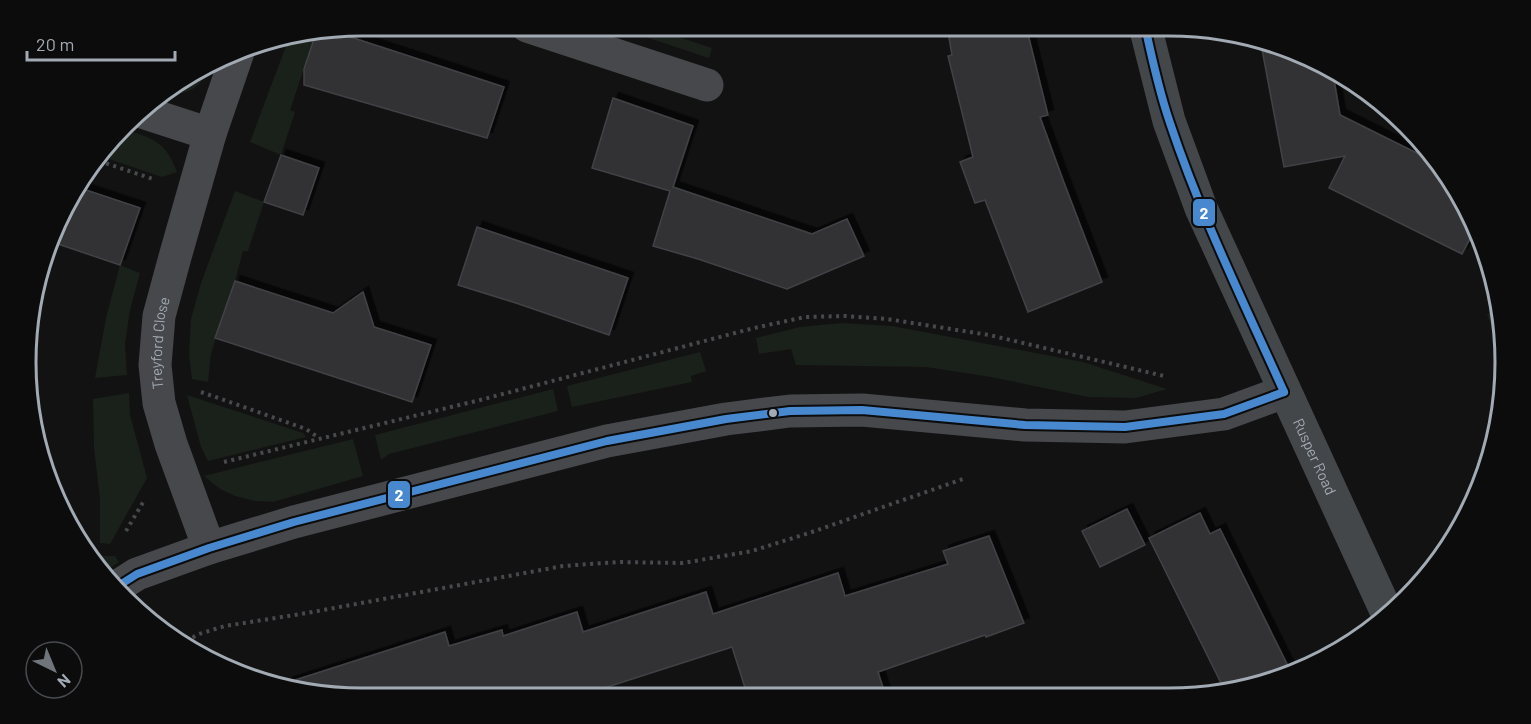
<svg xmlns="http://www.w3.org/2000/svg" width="1531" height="724" viewBox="0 0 1531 724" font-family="Barlow,sans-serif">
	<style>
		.green { fill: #1a201a }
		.building { fill: #323235; stroke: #404246; stroke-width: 1.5; filter: url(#shadow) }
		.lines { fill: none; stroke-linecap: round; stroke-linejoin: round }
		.path { stroke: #48494d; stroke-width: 4; stroke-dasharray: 3 4.5; stroke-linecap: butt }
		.street { stroke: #46484b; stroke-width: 33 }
		.secondary { stroke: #444749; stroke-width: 33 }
		.bus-1-casing { stroke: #0c0c0d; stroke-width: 12 }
		.bus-1 { stroke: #4788cf; stroke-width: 8 }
		.bus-dot { fill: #a2aab4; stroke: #0c0c0d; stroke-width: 2 }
		.labels { text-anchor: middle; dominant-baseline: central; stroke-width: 4.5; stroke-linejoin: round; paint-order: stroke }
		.street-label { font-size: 15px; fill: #a2aab4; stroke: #0c0c0d }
		.rim { fill: none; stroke: #a2aab4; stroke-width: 3 }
		.line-badge { stroke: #0c0c0d; stroke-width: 2 }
		.badge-label { font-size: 16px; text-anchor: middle; font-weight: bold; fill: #fff }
	</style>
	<defs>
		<filter id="shadow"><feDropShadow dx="5.5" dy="-5.5" stdDeviation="0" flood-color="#0009"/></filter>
	</defs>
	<rect width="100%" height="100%" fill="#121212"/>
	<!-- green -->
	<g class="green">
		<path d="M613 26H645L712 48 709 58Z"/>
		<path d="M316 33 290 110 295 112 281 155 250 142 289 38Z"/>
		<path d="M209 67C199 93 183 95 158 94Z"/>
		<path d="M127 130C155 139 166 143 177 172L162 177 103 157Z"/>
		<path d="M235 191 264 202 248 251H243L235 281 211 353 208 382 192 379 189 355 191 319 201 283Z"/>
		<path d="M120 265 140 273 130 310 125 344 127 375 95 378 106 318Z"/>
		<path d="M1495 311 1505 362V366L1487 314Z"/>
		<path d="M842 323 892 326 1083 362 1167 389 1136 398 1088 397 991 377 926 367 796 365 791 349 759 354 756 338 800 327Z"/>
		<path d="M700 352 706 371 691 376 692 382 572 407 567 386Z"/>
		<path d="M553 389 558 411 389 454 381 460 375 435Z"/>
		<path d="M129 393 130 415 147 478 110 544 100 543V499L94 448 93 399Z"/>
		<path d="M187 395 303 433 306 437 208 461 201 447Z"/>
		<path d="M353 439 363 476 273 502 255 501 235 496 220 489 204 476Z"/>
		<path d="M93 556H115L119 562 104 572Z"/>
	</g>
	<!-- building -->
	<g class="building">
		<path d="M947 26H1026L1048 115 1040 117 1063 180 1102 282 1028 312 985 200 975 203 960 162 973 157 948 56 952 55Z"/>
		<path d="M332 31 504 87 487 138 304 85V69L316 33Z"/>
		<path d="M1261 44 1298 51 1333 74 1340 115 1431 160 1476 227 1462 254 1329 188 1345 156 1284 167Z"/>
		<path d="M613 98 693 126 673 187 812 234 847 219 864 256 787 289 698 259 653 246 670 191 592 168Z"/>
		<path d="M281 155 319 168 303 215 264 202Z"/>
		<path d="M77 187 140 208 120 265 52 242 71 193Z"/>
		<path d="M477 227 628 278 609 335 516 303 458 285Z"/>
		<path d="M235 281 333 313 363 292 374 327 431 345 412 402 215 338Z"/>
		<path d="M1127 509 1145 545 1100 567 1082 531Z"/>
		<path d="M1200 513 1210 534 1220 529 1292 674 1238 689H1224L1149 538Z"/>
		<path d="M989 536 1024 623 986 637 985 635 878 672 886 697H748L732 647 573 698H362L286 683 445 632 449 646 502 630 503 636 577 612 583 632 706 592 713 614 838 573 845 596 948 564 943 551Z"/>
	</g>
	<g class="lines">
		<!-- path -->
		<g class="path">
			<path d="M99 161 153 179"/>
			<path d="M201 392 306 429 319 438"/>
			<path d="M224 462 480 400 754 328 805 317 845 316 887 319 989 335 1164 376"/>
			<path d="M126 531 145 499"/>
			<path d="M186 641 199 634 225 626 307 613 563 566 618 562 683 563 752 551 809 533 963 479"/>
		</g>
		<!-- street -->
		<g class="street">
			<path d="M527 26 707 85"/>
			<path d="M142 112 210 134"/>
			<path id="s1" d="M209 548 171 444 159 403 155 365 159 316 175 257 210 134 238 52"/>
			<path d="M115 588 137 574 209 548 294 522 607 441 726 419 790 411 862 410 1025 425 1125 427 1224 414 1284 392"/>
		</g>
		<!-- secondary -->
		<path class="secondary" id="s2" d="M1145 26 1169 121 1201 208 1388 615"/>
		<!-- bus-1 casing -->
		<g class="bus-1-casing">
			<g id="bus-1">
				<path d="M1145 26C1152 59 1159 91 1170 123 1201 216 1244 303 1284 392"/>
				<path d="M115 588 137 574 209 548 294 522 607 441 726 419 790 411 862 410 1025 425 1125 427 1224 414 1284 392"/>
			</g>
		</g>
		<!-- bus-1 -->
		<use href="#bus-1" class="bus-1"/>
	</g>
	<!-- markers -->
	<circle class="bus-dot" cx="773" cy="413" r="5"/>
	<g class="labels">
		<!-- street labels -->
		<g class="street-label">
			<text stroke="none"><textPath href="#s1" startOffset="214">Treyford Close</textPath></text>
			<text stroke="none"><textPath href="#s2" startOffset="464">Rusper Road</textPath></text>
		</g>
	</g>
	<!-- crop -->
	<path d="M0 0H1531V724H0ZM362 36H1169A326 326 0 0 1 1495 362V362A326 326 0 0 1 1169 688H362A326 326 0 0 1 36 362V362A326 326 0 0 1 362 36Z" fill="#0c0c0d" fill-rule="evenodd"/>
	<path class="rim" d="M362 36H1169A326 326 0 0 1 1495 362V362A326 326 0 0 1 1169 688H362A326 326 0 0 1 36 362V362A326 326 0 0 1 362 36Z"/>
	<g class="line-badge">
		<rect x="1192" y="198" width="24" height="29" rx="6" fill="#4788cf"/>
		<rect x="387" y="480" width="24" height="29" rx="6" fill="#4788cf"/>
	</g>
	<g class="badge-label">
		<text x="1204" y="219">2</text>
		<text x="399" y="501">2</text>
	</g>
	<!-- north arrow -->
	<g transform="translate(54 670) rotate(137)"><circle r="28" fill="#0c0c0d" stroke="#484b50" stroke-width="1.5"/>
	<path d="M0-4.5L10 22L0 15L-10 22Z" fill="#70757b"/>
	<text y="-9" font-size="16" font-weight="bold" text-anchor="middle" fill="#a2aab4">N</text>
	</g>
	<!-- scale -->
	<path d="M27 51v9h148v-9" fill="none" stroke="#a2aab4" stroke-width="3"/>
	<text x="36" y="51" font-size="18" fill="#a2aab4" stroke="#0c0c0d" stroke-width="4.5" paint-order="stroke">20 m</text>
</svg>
